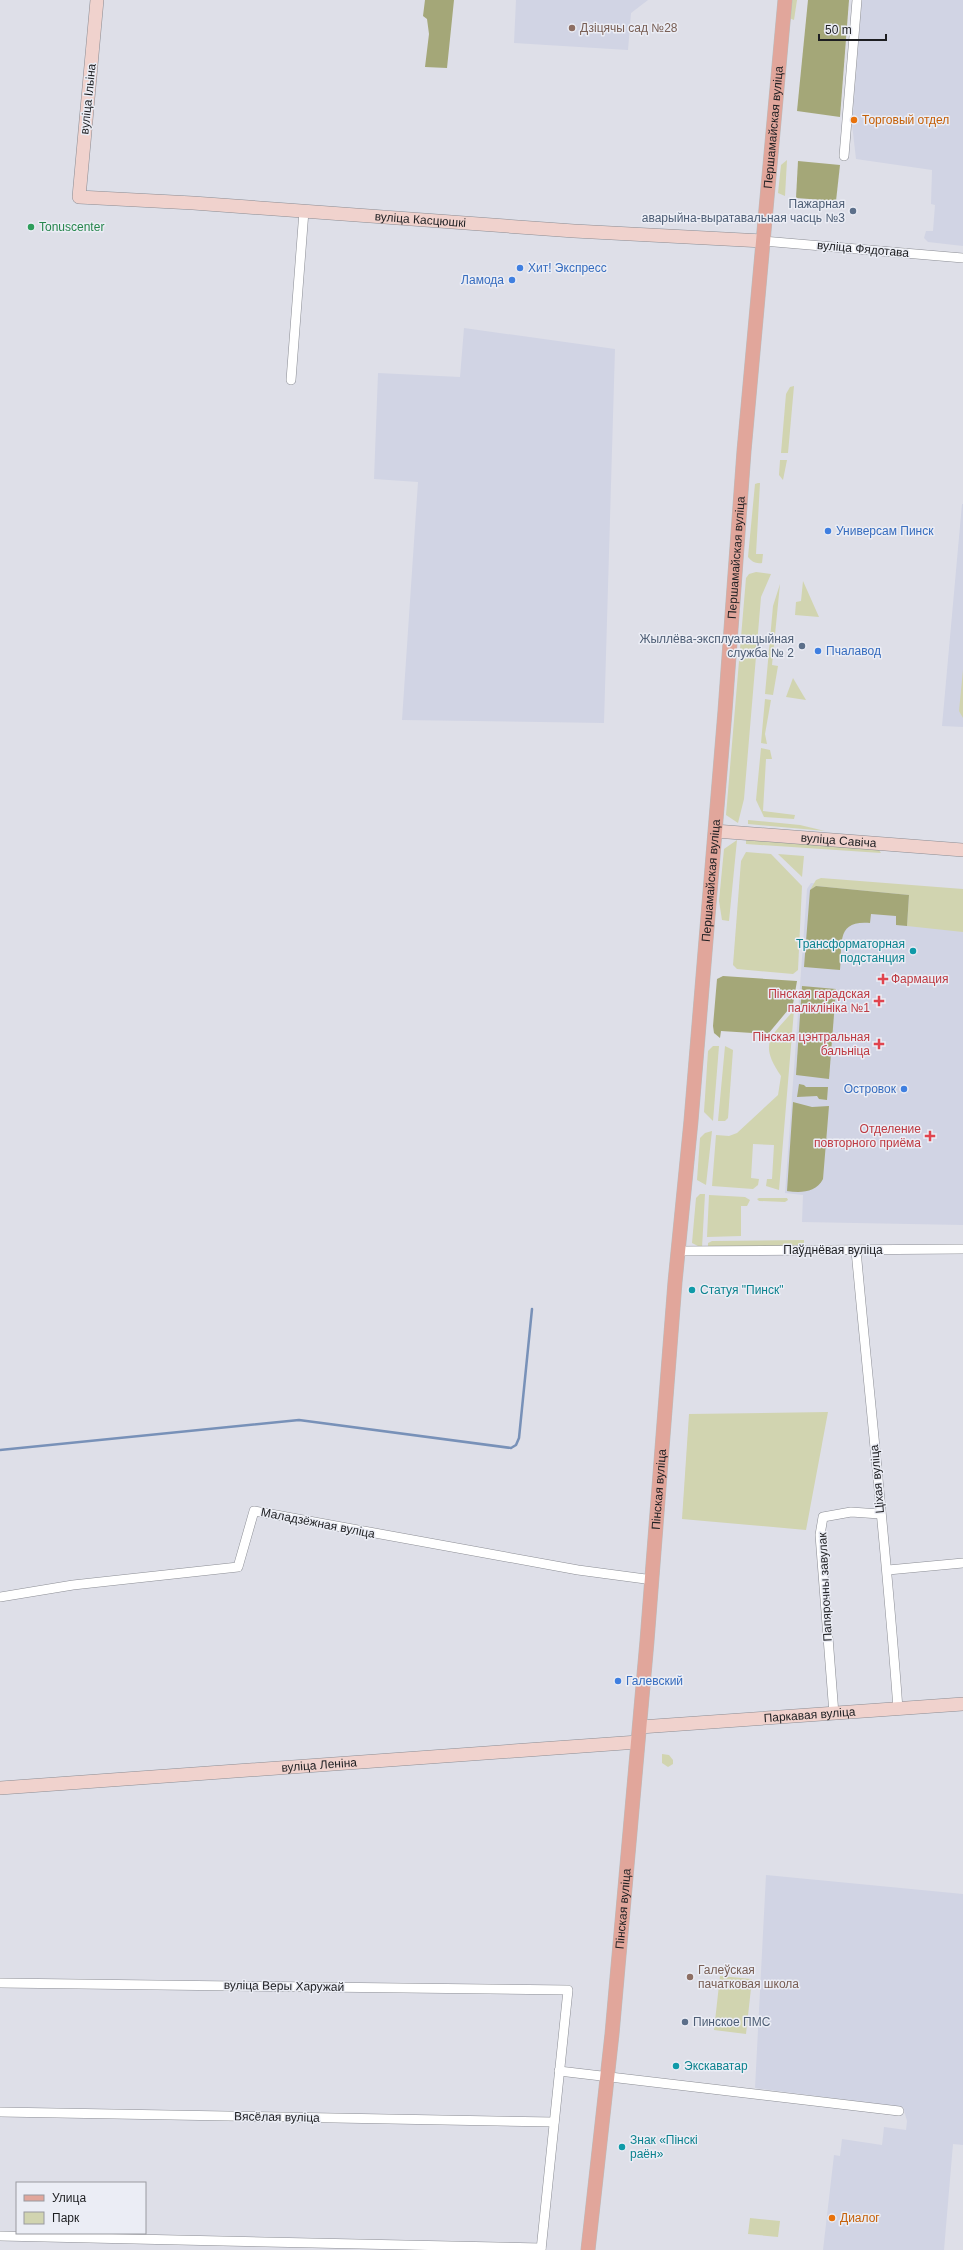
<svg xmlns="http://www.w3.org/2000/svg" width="963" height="2250" viewBox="0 0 963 2250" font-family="Arial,sans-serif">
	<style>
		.built { fill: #d1d4e4 }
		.green { fill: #d1d4b0 }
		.forest { fill: #a4a778 }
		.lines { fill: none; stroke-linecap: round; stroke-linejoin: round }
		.stream { stroke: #7891b8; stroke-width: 2.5 }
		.street-casing { stroke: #8b8d94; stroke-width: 10 }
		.secondary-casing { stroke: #8b8d94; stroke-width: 14 }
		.primary-casing { stroke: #bbbcbc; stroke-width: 15 }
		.street { stroke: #fff; stroke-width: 9 }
		.secondary { stroke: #f0d2cd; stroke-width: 13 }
		.primary { stroke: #e1a69b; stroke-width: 14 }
		.education-dot { fill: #8d6e63; stroke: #ebedf5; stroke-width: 1.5 }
		.food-dot { fill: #e8710a; stroke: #ebedf5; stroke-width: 1.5 }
		.service-dot { fill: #5c6f8a; stroke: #ebedf5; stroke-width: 1.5 }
		.leisure-dot { fill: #2e9e5b; stroke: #ebedf5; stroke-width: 1.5 }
		.shop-dot { fill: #3f7fe0; stroke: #ebedf5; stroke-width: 1.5 }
		.culture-dot { fill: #0f9aa8; stroke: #ebedf5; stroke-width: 1.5 }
		.health-dot { fill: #e0444e; stroke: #ebedf5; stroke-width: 1.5 }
		.labels { text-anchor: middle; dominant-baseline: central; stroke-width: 3; stroke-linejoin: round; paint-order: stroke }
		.education-label { font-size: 12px; fill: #785e54; stroke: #ebedf5; text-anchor: start }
		.street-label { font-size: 12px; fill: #1d1e21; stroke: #ebedf5 }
		.food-label { font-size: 12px; fill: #c56008; stroke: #ebedf5; text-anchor: start }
		.service-label { font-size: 12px; fill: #4e5e75; stroke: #ebedf5; text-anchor: end }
		.leisure-label { font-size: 12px; fill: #27864d; stroke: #ebedf5; text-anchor: start }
		.shop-label { font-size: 12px; fill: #366cbe; stroke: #ebedf5; text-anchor: start }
		.culture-label { font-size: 12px; fill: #0d838f; stroke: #ebedf5; text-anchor: start }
		.health-label { font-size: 12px; fill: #be3a42; stroke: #ebedf5; text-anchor: end }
	</style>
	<rect width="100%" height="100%" fill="#dedfe8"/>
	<!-- built -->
	<g class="built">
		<path d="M516 0H648L631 13 628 50 514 43Z"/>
		<path d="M862 0H963V246L928 242 924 238 926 231H933L935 205 931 204 932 170 856 159 852 124Z"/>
		<path d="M464 328 615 349 604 723 402 720 418 482 374 479 378 373 460 377Z"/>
		<path d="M962 504H963V727L942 726Z"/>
		<path d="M811 883 963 896V1225L802 1222 803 1195 785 1193 807 889Z"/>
		<path d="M766 1875 963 1894V2145L953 2144 944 2250H823L834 2155 840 2156 842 2139 882 2145 884 2127 906 2130 907 2121 903 2107 755 2088Z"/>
	</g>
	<!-- green -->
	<g class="green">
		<path d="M791 0H797L794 20 789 18Z"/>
		<path d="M787 160 785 196 778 193 781 165Z"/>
		<path d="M794 386 788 453H781L786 394 790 387Z"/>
		<path d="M780 460H787L783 480 779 475Z"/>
		<path d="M758 483H760L756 554H763L762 563C756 564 752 562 748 557L755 484Z"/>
		<path d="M756 572 771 574 761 597 744 799 738 823 726 815 746 578 749 574Z"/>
		<path d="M803 581 819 617 795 615 796 602 801 601Z"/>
		<path d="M780 584 772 665 778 666 773 695 765 694 773 606Z"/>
		<path d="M963 670V718L959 711Z"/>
		<path d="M793 678 806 700 786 697Z"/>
		<path d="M765 699 771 700 765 734 767 744 761 743Z"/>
		<path d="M761 748 770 750 772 759H766L763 811 795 815 794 819 764 817 756 800Z"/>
		<path d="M748 820 800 825 825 831 748 824Z"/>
		<path d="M746 839 879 850 881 853 746 844Z"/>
		<path d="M737 840 729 921 722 920 719 901 724 849Z"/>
		<path d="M746 852 771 854 802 886 798 970 793 974 737 969 733 965 741 861Z"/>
		<path d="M778 854 804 856 802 877Z"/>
		<path d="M821 878 963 889V932L907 926 909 895 816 886 810 890 816 880Z"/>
		<path d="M794 1010 779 1190 766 1186 767 1179H772L774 1145 753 1144 751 1178 759 1179 758 1185 753 1189 712 1186 716 1135 729 1136 737 1133 778 1095 781 1076C758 1042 771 1037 794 1010Z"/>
		<path d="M713 1046H719L713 1121 704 1112 708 1051Z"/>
		<path d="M725 1046 733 1050 728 1118 725 1121H718Z"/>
		<path d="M712 1131 706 1185 697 1180 700 1138 705 1133Z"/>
		<path d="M700 1194H705L702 1248 692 1243 696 1198Z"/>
		<path d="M709 1195 745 1197 750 1200 747 1206H741V1236L707 1237Z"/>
		<path d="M759 1198H787L788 1200 785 1202 759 1201 757 1199Z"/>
		<path d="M804 1240V1244L800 1246 708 1248V1243L712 1241Z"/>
		<path d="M828 1412 806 1530 682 1519 689 1414Z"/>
		<path d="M662 1754 669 1755 673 1760V1764L668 1767 662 1763Z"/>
		<path d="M720 1976 752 1979 746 2034 714 2030Z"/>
		<path d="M750 2218 780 2221 778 2237 748 2234Z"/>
	</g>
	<!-- forest -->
	<g class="forest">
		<path d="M425 0H454L447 68 425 67 429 34 427 19 423 16Z"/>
		<path d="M808 0H849L840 117 797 111Z"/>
		<path d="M798 161 840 165 836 201 796 198Z"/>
		<path d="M816 886 909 895 907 926 896 925V916L871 914 870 923C835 920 843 944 840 970L804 967 810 890Z"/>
		<path d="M723 976 797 981 793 1004 768 1034 721 1031 720 1038 714 1033 713 1026 717 979Z"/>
		<path d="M802 986 836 989 829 1079 796 1075Z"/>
		<path d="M799 1084 804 1085 806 1087H828L827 1100 819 1099 817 1096 797 1097Z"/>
		<path d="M793 1102 812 1107 829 1106 823 1179C816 1193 800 1193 787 1191Z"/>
	</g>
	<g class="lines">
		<!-- stream -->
		<path class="stream" d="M0 1450 299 1420 511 1448 516 1445 519 1438 532 1309"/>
		<!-- street casing -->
		<g class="street-casing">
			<g id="street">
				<path d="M844 156 857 0"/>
				<path d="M763 241 963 258"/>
				<path d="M291 380 304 211"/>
				<path d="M856 1250C870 1403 887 1556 898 1709"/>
				<path d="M678 1251 963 1249"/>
				<path d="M888 1570 963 1563"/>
				<path d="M0 1597 73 1585 238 1567 254 1511 578 1570 653 1580"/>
				<path d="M834 1714 820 1535 823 1517 851 1512 880 1514"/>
				<path d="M0 1983 568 1990 541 2250"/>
				<path d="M559 2071 899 2111"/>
				<path d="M0 2112 554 2122"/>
				<path d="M0 2236 541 2248"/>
			</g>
		</g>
		<!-- secondary casing -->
		<g class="secondary-casing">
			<g id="secondary">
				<path id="s1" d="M97 0 79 197 193 203 574 231 763 241"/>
				<path id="s2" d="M715 831 963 850"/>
				<path id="s3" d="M640 1727 963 1704"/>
				<path id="s4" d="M0 1788 638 1742"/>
			</g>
		</g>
		<!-- primary casing -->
		<g class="primary-casing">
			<g id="primary">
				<path id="s5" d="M588 2250 612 2034 647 1641 675 1282 691 1121 725 711 744 451 785 0"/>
			</g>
		</g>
		<!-- street -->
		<use href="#street" class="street"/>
		<!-- secondary -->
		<use href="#secondary" class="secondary"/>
		<!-- primary -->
		<use href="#primary" class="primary"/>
	</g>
	<!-- markers -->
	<g class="education-dot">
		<circle cx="572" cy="28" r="4"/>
		<circle cx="690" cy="1977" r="4"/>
	</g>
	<g class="food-dot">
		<circle cx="854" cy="120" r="4"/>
		<circle cx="832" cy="2218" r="4"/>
	</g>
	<g class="service-dot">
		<circle cx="853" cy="211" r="4"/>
		<circle cx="802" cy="646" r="4"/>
		<circle cx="685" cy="2022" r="4"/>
	</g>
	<circle class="leisure-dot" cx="31" cy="227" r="4"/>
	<g class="shop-dot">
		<circle cx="520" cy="268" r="4"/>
		<circle cx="512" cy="280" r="4"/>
		<circle cx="828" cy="531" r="4"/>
		<circle cx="818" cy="651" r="4"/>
		<circle cx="904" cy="1089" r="4"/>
		<circle cx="618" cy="1681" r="4"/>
	</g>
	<g class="culture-dot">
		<circle cx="913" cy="951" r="4"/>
		<circle cx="692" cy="1290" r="4"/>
		<circle cx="676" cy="2066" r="4"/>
		<circle cx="622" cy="2147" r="4"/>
	</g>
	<g class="health-dot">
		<path d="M881 973h4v4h4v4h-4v4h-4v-4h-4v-4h4z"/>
		<path d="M877 995h4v4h4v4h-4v4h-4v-4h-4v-4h4z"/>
		<path d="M877 1038h4v4h4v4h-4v4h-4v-4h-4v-4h4z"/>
		<path d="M928 1130h4v4h4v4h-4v4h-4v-4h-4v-4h4z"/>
	</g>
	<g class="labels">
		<!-- education labels -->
		<g class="education-label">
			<text x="580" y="28">Дзіцячы сад №28</text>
			<text x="698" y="1970">Галеўская<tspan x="698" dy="14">пачатковая школа</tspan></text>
		</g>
		<!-- street labels -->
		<g class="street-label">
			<text transform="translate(88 99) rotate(-84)">вуліца Ільіна</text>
			<text stroke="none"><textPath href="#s5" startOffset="2131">Першамайская вуліца</textPath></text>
			<text stroke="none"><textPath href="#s1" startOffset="540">вуліца Касцюшкі</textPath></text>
			<text transform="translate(863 249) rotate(5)">вуліца Фядотава</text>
			<text stroke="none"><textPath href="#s5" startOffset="1699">Першамайская вуліца</textPath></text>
			<text stroke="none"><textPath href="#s2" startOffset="124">вуліца Савіча</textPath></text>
			<text stroke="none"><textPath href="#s5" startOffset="1375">Першамайская вуліца</textPath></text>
			<text x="833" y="1250">Паўднёвая вуліца</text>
			<text transform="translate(877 1479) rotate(-95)">Ціхая вуліца</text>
			<text stroke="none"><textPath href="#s5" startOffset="764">Пінская вуліца</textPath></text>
			<text transform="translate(318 1523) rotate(11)">Маладзёжная вуліца</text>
			<text transform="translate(825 1587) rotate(-93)">Папярочны завулак</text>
			<text stroke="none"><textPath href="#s3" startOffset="170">Паркавая вуліца</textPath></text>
			<text stroke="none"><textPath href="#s4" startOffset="320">вуліца Леніна</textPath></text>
			<text stroke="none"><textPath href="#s5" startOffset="343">Пінская вуліца</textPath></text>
			<text transform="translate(284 1986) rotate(1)">вуліца Веры Харужай</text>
			<text transform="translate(277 2117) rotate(1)">Вясёлая вуліца</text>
		</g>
		<!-- food labels -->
		<g class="food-label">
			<text x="862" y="120">Торговый отдел</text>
			<text x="840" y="2218">Диалог</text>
		</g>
		<!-- service labels -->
		<g class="service-label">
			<text x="845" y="204">Пажарная<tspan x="845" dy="14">аварыйна-выратавальная часць №3</tspan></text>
			<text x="794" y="639">Жыллёва-эксплуатацыйная<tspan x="794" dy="14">служба № 2</tspan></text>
			<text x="693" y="2022" text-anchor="start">Пинское ПМС</text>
		</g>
		<!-- leisure labels -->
		<g class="leisure-label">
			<text x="39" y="227">Tonuscenter</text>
		</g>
		<!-- shop labels -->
		<g class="shop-label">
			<text x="528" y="268">Хит! Экспресс</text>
			<text x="504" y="280" text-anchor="end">Ламода</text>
			<text x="836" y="531">Универсам Пинск</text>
			<text x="826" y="651">Пчалавод</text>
			<text x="896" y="1089" text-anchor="end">Островок</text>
			<text x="626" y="1681">Галевский</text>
		</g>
		<!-- culture labels -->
		<g class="culture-label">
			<text x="905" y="944" text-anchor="end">Трансформаторная<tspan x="905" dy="14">подстанция</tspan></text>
			<text x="700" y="1290">Статуя "Пинск"</text>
			<text x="684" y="2066">Экскаватар</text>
			<text x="630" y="2140">Знак «Пінскі<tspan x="630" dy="14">раён»</tspan></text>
		</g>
		<!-- health labels -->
		<g class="health-label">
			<text x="891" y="979" text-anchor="start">Фармация</text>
			<text x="870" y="994">Пінская гарадская<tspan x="870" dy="14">паліклініка №1</tspan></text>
			<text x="870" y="1037">Пінская цэнтральная<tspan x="870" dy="14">бальніца</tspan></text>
			<text x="921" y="1129">Отделение<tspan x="921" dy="14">повторного приёма</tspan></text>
		</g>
	</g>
	<!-- legend -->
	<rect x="16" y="2182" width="130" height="52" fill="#ebedf5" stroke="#999aa0"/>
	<rect x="24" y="2195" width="20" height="6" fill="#e1a69b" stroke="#999aa0"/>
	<text x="52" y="2202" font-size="12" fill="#1d1e21">Улица</text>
	<rect x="24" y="2212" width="20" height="12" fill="#d1d4b0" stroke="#999aa0"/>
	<text x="52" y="2222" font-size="12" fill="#1d1e21">Парк</text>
	<!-- scale -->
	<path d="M819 34v6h67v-6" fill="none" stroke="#1d1e21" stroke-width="2"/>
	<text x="825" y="34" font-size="12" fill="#1d1e21" stroke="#ebedf5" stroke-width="3" paint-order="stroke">50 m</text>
</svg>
